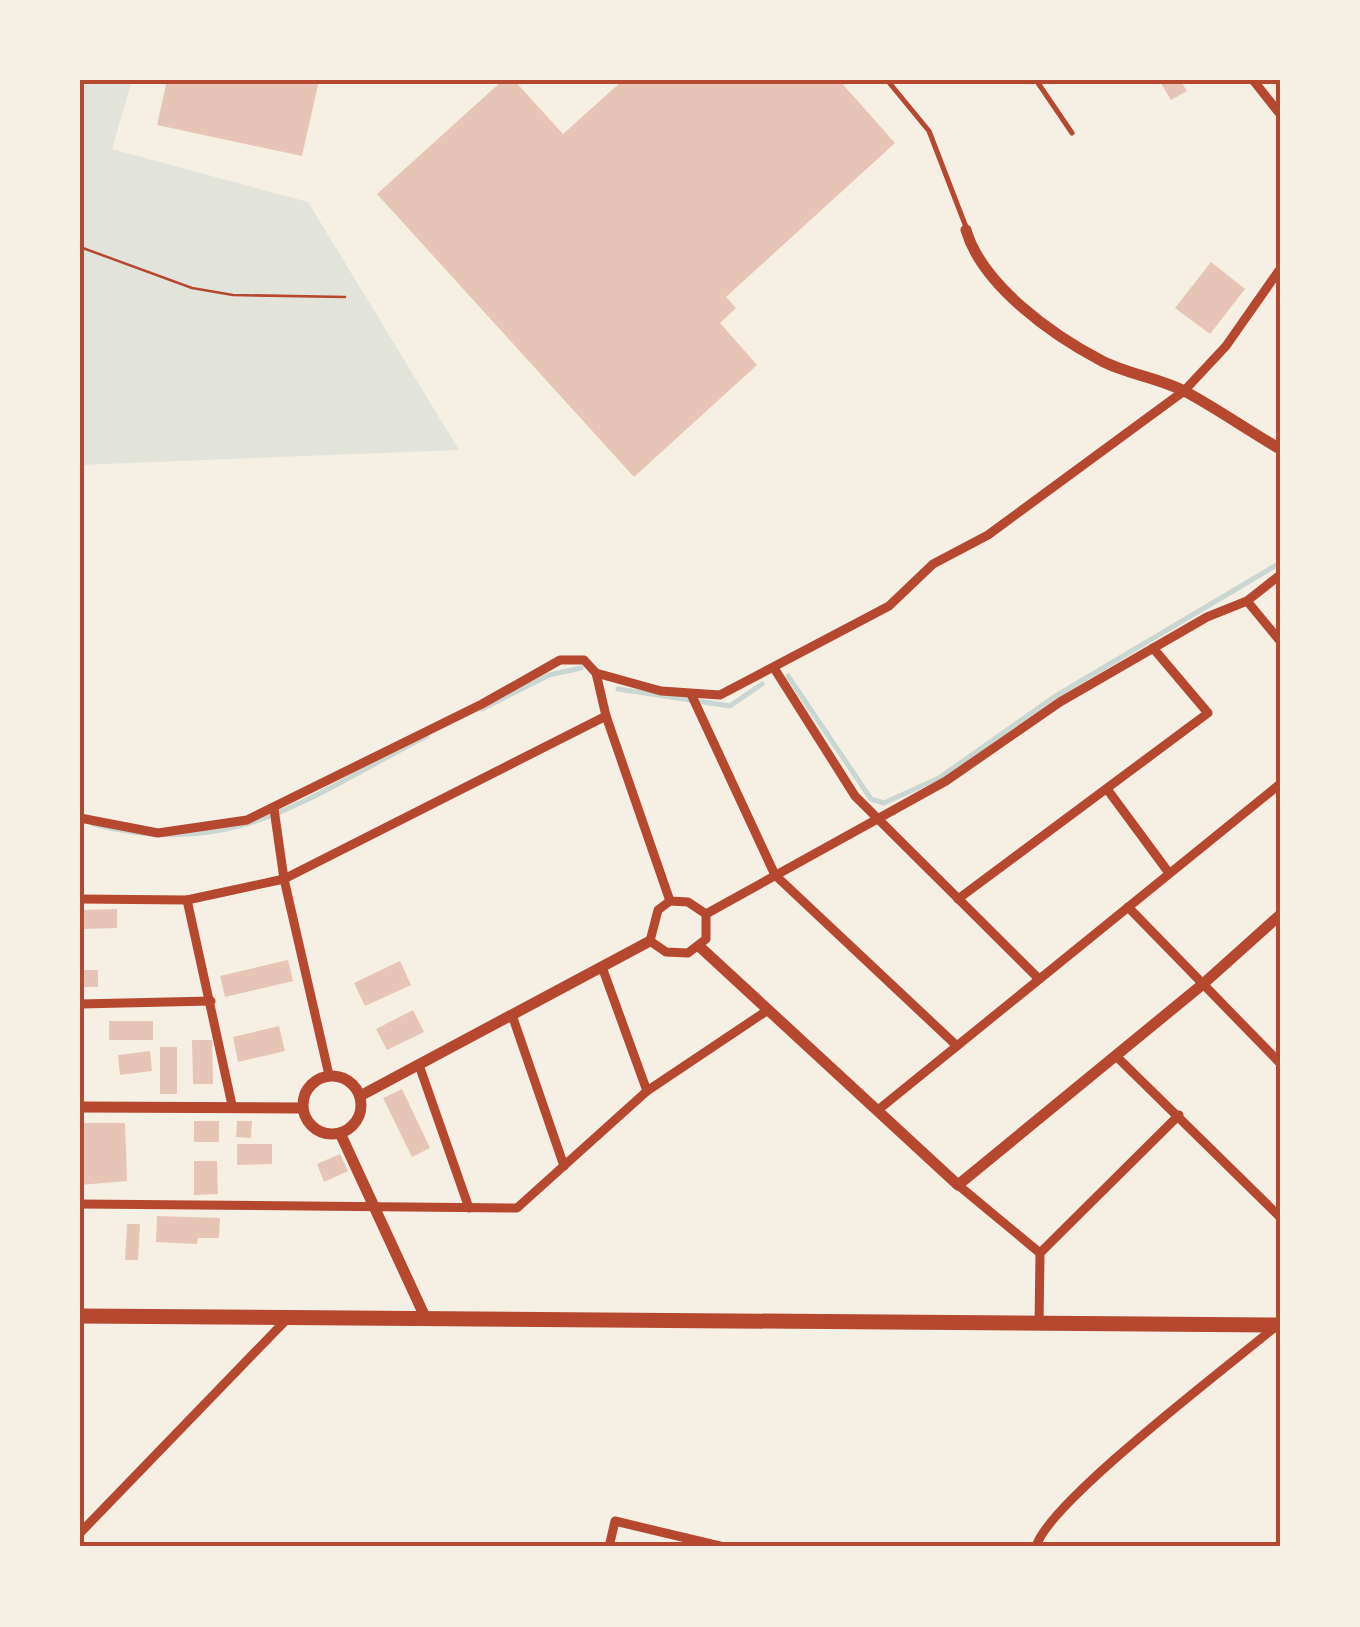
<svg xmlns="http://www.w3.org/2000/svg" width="1360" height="1627" viewBox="0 0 1360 1627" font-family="'Public Sans',sans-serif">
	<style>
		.green { fill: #e2e4dc }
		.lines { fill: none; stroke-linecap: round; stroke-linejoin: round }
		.stream { stroke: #c9d6d2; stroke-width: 5 }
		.building { fill: #e6c5b7 }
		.path { stroke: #b5482f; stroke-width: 2.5 }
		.service { stroke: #b5482f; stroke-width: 5 }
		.minor { stroke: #b5482f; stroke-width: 9 }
		.tertiary { stroke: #b5482f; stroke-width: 11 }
		.primary { stroke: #b5482f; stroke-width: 15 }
		.neatline { fill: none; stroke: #b5482f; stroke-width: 4 }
	</style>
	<rect width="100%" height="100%" fill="#f6efe4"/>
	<!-- green -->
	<path class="green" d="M80 80H132L112 149 308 202 459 450 80 465Z"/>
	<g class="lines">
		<!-- stream -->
		<g class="stream">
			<path d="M788 676 871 799 884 803 939 778 1054 697 1280 563"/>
			<path d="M618 689 730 706 762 684"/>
			<path d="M482 709 549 675 581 668"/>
			<path d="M93 824C234 861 307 797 427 736"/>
		</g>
	</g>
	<!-- building -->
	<g class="building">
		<path d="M167 80H319L302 156 157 125Z"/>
		<path d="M503 80H514L563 134 623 80H839L895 143 726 297 736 308 720 323 757 365 634 477 377 194Z"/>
		<path d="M1159 80H1180L1187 91 1171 100Z"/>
		<path d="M1211 262 1245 289 1210 334 1175 308Z"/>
		<path d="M117 909V928L80 929V910Z"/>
		<path d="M288 960 293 981 225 997 220 976Z"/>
		<path d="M400 961 411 985 365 1006 354 983Z"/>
		<rect x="80" y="970" width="18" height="17"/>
		<path d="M413 1010 424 1032 387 1050 376 1029Z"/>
		<rect x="109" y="1021" width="44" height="19"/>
		<path d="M279 1026 285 1051 238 1062 233 1037Z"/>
		<path d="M192 1040H212L213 1084H193Z"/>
		<rect x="160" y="1047" width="17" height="47"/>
		<path d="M150 1051 152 1071 120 1075 118 1055Z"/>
		<path d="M402 1089 430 1148 412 1157 383 1098Z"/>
		<rect x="194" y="1121" width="25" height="21"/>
		<path d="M237 1121H252L251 1138 236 1137Z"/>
		<path d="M80 1123H125L127 1181 80 1185Z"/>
		<path d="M237 1144H272V1164L237 1165Z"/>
		<path d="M340 1154 348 1171 324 1182 317 1164Z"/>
		<path d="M194 1161H217L218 1194 194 1195Z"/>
		<path d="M157 1216 220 1218 219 1238H198L197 1244 156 1242Z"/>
		<path d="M127 1224H140L138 1260H125Z"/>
	</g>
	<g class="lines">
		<!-- path -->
		<path class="path" d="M80 247 192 288 233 295 345 297"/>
		<!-- service -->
		<g class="service">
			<path d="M887 80 929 131 966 227"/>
			<path d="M1036 80 1072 133"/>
		</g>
		<!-- minor -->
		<g class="minor">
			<path d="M1253 80 1280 114"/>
			<path d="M1280 575 1247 601 1280 641"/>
			<path d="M774 668 855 796 1039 979"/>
			<path d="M596 673 661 691 720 695 889 606 933 564 988 535 1184 391 1226 346 1280 269"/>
			<path d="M691 694 775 875 957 1046"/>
			<path d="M1107 789 1169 873"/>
			<path d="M274 809 284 879 329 1075"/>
			<path d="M80 818 158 833 247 820 482 704 560 660H584L596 673 606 716"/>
			<path d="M80 899 187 900 284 879 606 716 670 901 658 910 650 941 666 952 688 953 706 939V914L688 902 670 901"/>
			<path d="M958 899 1208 713 1153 648"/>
			<path d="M187 900 232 1105"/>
			<path d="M1128 907 1280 1063"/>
			<path d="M706 914 946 781 1060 702 1207 617 1247 601"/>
			<path d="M602 967 647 1091"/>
			<path d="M80 1004 211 1001"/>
			<path d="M512 1015 564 1166"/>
			<path d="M1116 1056 1280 1217"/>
			<path d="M419 1065 469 1208"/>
			<path d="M878 1110 1280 784"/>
			<path d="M958 1185 1040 1253 1179 1115"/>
			<path d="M80 1204 517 1208 647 1091 768 1010"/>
			<path d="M1039 1325 1040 1253"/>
			<path d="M80 1533 287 1319"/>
			<path d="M609 1547 615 1521 724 1547"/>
			<path d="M1036 1547C1046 1504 1231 1364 1275 1327"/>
		</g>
		<!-- tertiary -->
		<g class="tertiary">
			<path d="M966 230C982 285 1052 335 1102 361 1129 375 1161 378 1188 393 1219 410 1249 431 1280 449"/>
			<path d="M700 947 958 1185 1203 984 1280 915"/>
			<circle cx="332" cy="1105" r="29"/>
			<path d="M360 1096 650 941"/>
			<path d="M80 1107 302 1108"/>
			<path d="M340 1133 426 1319"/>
		</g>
		<!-- primary -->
		<path class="primary" d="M80 1316 1280 1325"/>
	</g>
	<!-- border -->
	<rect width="1360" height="1627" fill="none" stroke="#f6efe4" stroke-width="165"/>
	<rect x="82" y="82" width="1196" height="1462" class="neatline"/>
</svg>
